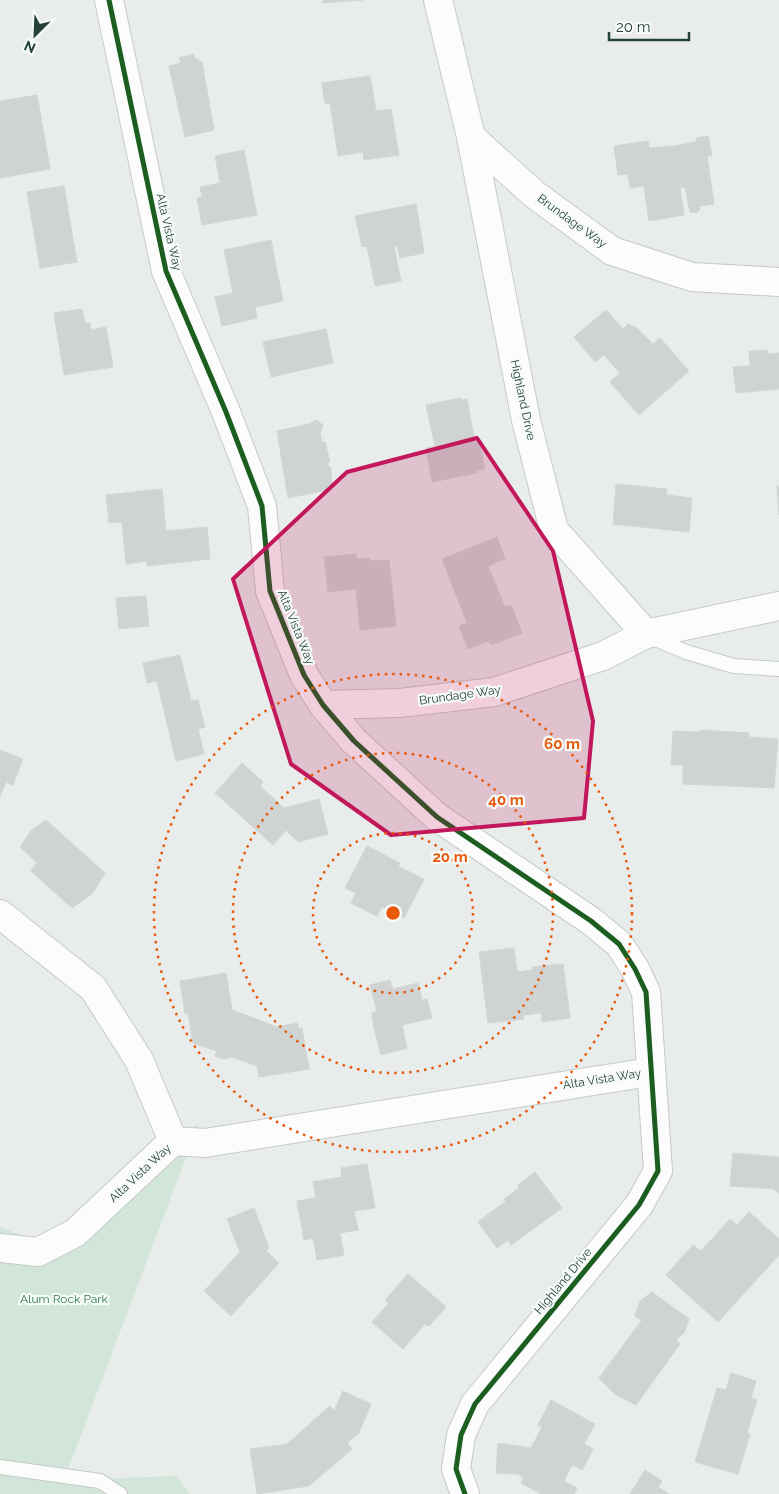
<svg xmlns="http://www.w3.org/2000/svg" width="779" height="1494" viewBox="0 0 779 1494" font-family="Raleway,sans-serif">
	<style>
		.green { fill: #d1e6d8 }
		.building { fill: #cfd4d2; stroke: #d1d6d4 }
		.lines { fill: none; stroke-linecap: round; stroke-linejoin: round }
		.service-casing { stroke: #c5cac8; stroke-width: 16 }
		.minor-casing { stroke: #c5cac8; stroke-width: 30 }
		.service { stroke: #fcfcfc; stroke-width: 14 }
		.minor { stroke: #fcfcfc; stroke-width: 28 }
		.cycleway-casing { stroke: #f7fbf9; stroke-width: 8 }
		.cycleway { stroke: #1b5e20; stroke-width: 5 }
		.marked { fill: #c2185b; fill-opacity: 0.2; stroke: #c2185b; stroke-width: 4; stroke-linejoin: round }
		.ring { fill: none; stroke: #e8590c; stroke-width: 2.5; stroke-dasharray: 2.5 5 }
		.labels { text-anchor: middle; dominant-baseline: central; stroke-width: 4.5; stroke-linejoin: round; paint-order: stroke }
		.street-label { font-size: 12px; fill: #24423a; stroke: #f7fbf9 }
		.park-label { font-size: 12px; fill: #2d7a4b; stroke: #f7fbf9 }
		.centre { fill: #e8590c; stroke: #f7fbf9; stroke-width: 2.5 }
		.ring-label { font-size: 15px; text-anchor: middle; font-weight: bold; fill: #e8590c; stroke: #f7fbf9; stroke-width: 4.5; stroke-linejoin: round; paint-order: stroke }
	</style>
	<rect width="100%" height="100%" fill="#e8edeb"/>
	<!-- green -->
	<path class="green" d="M199 1123 64 1480 176 1476 190 1494H0V1227L36 1241 69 1221Z"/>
	<!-- building -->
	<g class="building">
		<path d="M323 0H363L323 3Z"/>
		<path d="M194 54 195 59H199V62H202L214 130 185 137 169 66 181 63 179 58Z"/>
		<path d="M370 76 376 111 391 109 399 155 364 160 363 152 338 156 330 103 325 104 322 83Z"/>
		<path d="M37 95 50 169 0 178V101Z"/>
		<path d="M708 136 712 156H707L714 204 700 206 699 211 695 213 690 212 685 187 680 188 684 215 649 221 644 186 630 188 628 174 618 175 614 146 648 141 649 148 674 146 696 142V138Z"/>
		<path d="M244 150 257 215 202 225 197 198 202 197 200 187 220 183 215 156Z"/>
		<path d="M64 186 77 262 40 268 27 192Z"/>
		<path d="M416 204 424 253 400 258 397 245 394 247 401 281 375 286 367 246 362 247 355 216Z"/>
		<path d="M271 240 283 301 255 307 257 318 222 326 215 297 233 293 224 250Z"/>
		<path d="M82 309 85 324 90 323 91 330 106 327 113 367 64 375 54 313Z"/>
		<path d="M606 310 623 329 628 324 637 328 653 344 660 338 689 371 639 415 610 382 620 373 604 355 595 362 574 337Z"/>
		<path d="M326 329 333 363 271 377 263 342Z"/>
		<path d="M767 350V354L779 353V389L736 393 733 367 750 366 749 351Z"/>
		<path d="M461 398V400L467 399 475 442 479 441 485 469 476 471 477 473 432 482 426 448 435 446 426 405Z"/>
		<path d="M316 420 323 425 320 433 322 443 325 442 330 462 326 463 331 468 332 489 288 498 277 431 309 424Z"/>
		<path d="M616 484 667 489 666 495 692 498 689 532 613 524Z"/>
		<path d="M777 486H779V515Z"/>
		<path d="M162 489 166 531 207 527 210 559 147 566V561L126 564 122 522 109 523 106 495Z"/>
		<path d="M497 537 505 559 488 566 505 607 511 605 522 633 491 645 489 641 468 649 459 626 467 623 442 559Z"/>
		<path d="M356 554 357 559 370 558V561L389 560 396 626 360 630 356 589 328 592 324 557Z"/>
		<path d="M146 596 149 626 119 629 116 598Z"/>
		<path d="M180 655 191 701 198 700 205 727 198 729 204 754 176 761 157 681 147 683 143 663Z"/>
		<path d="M700 730 749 733V737L778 739 774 788 683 784V765H671L673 731 700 732Z"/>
		<path d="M0 750 23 759 13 785 6 782 0 796Z"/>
		<path d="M242 763 263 782 260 786 284 808 319 799 328 834 298 842 286 830 273 845 215 793Z"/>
		<path d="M46 820 105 873 92 894 72 908 31 871 37 863 20 847 31 831Z"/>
		<path d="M367 846 400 863 398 866 424 879 404 918 382 907 377 916 351 903 356 893 345 888Z"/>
		<path d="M514 948 517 972 532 970V967L563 964 570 1018 542 1022 541 1013 523 1015 524 1019 488 1023 479 952Z"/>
		<path d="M226 973 232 1010 277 1027 297 1023 299 1029 302 1028 309 1069 259 1077 257 1066 232 1057 223 1059 215 1056 217 1051 193 1043 188 1013 185 1014 180 981Z"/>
		<path d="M390 980 393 989 418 983 422 1000 427 999 432 1018 402 1025 407 1048 381 1055 374 1028 372 1013 377 1011 370 985Z"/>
		<path d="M733 1153 779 1157V1194L774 1189 730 1186Z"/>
		<path d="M367 1164 375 1208 354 1211 358 1230 340 1233 344 1255 317 1260 313 1238 304 1240 297 1201 316 1198 313 1182 342 1177 341 1168Z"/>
		<path d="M535 1172 562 1208 511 1245 508 1240 497 1248 478 1222 506 1201 504 1199 519 1188 518 1185Z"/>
		<path d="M254 1208 269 1248 266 1251 279 1263 231 1316 204 1291 240 1252 227 1219Z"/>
		<path d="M749 1212 779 1239V1255L718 1322 666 1275 693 1245 701 1251 730 1219 737 1225Z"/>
		<path d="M408 1274 446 1307 429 1326 425 1324 403 1349 372 1322 389 1303 385 1300Z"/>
		<path d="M652 1292 689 1319 684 1333 676 1339 680 1344 636 1405 616 1395 599 1378 642 1320 635 1316 640 1301Z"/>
		<path d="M731 1373 756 1381 751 1398 757 1400 747 1433 750 1434 738 1474 695 1462 717 1388 726 1390Z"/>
		<path d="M343 1391 371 1404 359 1433 347 1443 352 1449 309 1486 257 1494 250 1449 287 1444 330 1406 334 1411Z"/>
		<path d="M551 1400 595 1424 584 1444 593 1449 582 1470 572 1465 564 1481 577 1488 574 1494H541L521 1483 524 1478 518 1474 496 1473 498 1443 531 1448 542 1427 538 1425Z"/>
		<path d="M645 1470 662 1481 658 1487 669 1494H630Z"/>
	</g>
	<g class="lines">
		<!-- service casing -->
		<g class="service-casing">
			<g id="service">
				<path d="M651 637 686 652 734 666 779 669"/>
				<path d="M0 1467 100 1481 120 1494"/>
			</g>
		</g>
		<!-- minor casing -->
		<g class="minor-casing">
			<g id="minor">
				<path d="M109 0 166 271 226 412 262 506 270 591 304 675 323 705 354 741 437 817 591 921 619 944 635 969 646 992 658 1171 639 1205 475 1404 461 1435 456 1469 465 1494"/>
				<path d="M438 0 471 137 526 420 554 530 646 634"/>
				<path d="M471 137 534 194 612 251 692 277 779 282"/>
				<path d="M323 705 400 703 494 692 603 656 646 634 779 606"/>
				<path d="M0 914 93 988 139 1060 173 1141"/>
				<path d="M0 1248 38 1252 75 1233 173 1141 205 1143 650 1072"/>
			</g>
		</g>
		<!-- service -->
		<use href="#service" class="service"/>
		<!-- minor -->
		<use href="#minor" class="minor"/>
		<!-- cycleway casing -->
		<g class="cycleway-casing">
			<path id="cycleway" d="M109 0 166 271 226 412 262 506 270 591 304 675 323 705 354 741 437 817 591 921 619 944 635 969 646 992 658 1171 639 1205 475 1404 461 1435 456 1469 465 1494"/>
		</g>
		<!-- cycleway -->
		<use href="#cycleway" class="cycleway"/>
	</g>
	<!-- marked area -->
	<path class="marked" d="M477 438 553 551 593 721 584 818 391 835 291 764 233 579 347 472Z"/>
	<!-- distance rings -->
	<g class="ring">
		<circle cx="393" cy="913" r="80"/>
		<circle cx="393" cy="913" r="160"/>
		<circle cx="393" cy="913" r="239"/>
	</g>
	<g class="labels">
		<!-- street labels -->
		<g class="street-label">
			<text transform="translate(572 221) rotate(36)">Brundage Way</text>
			<text transform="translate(169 232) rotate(77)">Alta Vista Way</text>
			<text transform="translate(523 400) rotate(78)">Highland Drive</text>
			<text transform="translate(296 627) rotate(68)">Alta Vista Way</text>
			<text transform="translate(460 695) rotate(-8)">Brundage Way</text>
			<text transform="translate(602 1079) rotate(-9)">Alta Vista Way</text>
			<text transform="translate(140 1173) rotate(-43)">Alta Vista Way</text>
			<text transform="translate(563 1281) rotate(-50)">Highland Drive</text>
		</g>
		<!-- park labels -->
		<g class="park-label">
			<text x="64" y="1299">Alum Rock Park</text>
		</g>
	</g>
	<circle cx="393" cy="913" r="8" class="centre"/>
	<g class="ring-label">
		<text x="562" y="749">60 m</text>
		<text x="506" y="805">40 m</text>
		<text x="450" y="862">20 m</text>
	</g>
	<!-- north arrow -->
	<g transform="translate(35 35) rotate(204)" stroke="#f7fbf9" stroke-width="4" paint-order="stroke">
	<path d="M0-4L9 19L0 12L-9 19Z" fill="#24423a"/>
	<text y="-8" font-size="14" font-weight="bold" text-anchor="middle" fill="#24423a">N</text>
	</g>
	<!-- scale -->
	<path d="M609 32v8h80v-8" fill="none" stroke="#24423a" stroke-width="2.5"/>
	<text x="616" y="32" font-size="15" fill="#24423a" stroke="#f7fbf9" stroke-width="4" paint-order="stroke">20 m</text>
</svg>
